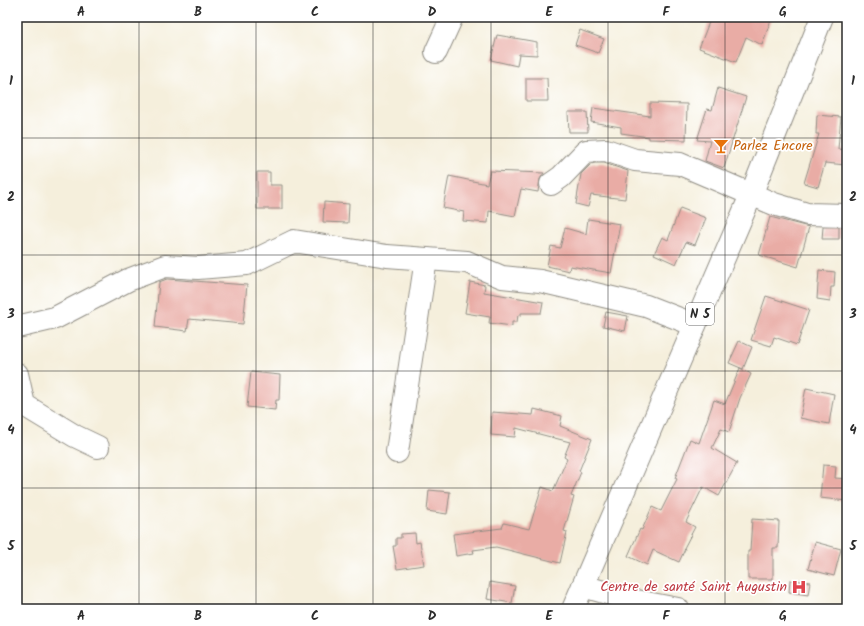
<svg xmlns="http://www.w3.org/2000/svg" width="864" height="626" viewBox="0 0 864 626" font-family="Kalam,sans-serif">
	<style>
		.building { fill: #e9aca5 }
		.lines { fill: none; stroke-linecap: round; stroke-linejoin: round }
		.minor-casing { stroke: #908d84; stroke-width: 24 }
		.highway-casing { stroke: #908d84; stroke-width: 24 }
		.minor { stroke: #fff; stroke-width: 22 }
		.highway { stroke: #fff; stroke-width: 22 }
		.grid { fill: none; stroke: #2b2b2b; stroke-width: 1; stroke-opacity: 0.55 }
		.labels { text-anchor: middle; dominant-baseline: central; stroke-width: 3.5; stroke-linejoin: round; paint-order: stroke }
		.shield { fill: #fff; stroke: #6b6b6b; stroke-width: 1 }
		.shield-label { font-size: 13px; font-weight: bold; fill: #2b2b2b }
		.food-label { font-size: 14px; fill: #c56008; stroke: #fff; text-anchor: start }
		.health-label { font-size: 14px; fill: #be3a42; stroke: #fff; text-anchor: end }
		.neatline { fill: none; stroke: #2b2b2b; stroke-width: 1.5 }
		.grid-label { font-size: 13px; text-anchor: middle; font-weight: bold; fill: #2b2b2b }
	</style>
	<rect width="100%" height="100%" fill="#fff"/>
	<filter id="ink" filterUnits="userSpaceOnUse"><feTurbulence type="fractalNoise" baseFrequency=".025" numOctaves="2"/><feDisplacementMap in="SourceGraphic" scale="8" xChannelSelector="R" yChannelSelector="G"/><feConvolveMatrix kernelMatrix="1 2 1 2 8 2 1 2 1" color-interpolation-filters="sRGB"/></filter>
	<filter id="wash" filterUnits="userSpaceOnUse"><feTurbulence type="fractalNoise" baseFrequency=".012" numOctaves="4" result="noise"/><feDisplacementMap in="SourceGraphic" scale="16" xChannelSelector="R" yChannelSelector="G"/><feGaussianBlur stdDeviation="0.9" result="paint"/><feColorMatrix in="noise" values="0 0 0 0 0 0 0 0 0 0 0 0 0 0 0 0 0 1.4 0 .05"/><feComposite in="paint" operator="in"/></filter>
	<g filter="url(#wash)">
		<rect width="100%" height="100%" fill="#f5efdc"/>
		<g id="blocks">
			<!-- building -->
			<g class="building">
				<path d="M711 17H772L762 45 746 37 736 62 699 48Z"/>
				<path d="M580 30 604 39 598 53 575 45Z"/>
				<path d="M497 35 537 42V55L519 54 517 66 491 60Z"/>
				<path d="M526 78H547L548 101H526Z"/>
				<path d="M718 88 746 97 724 168 705 161 710 141 697 140 707 109 712 110Z"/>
				<path d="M650 103 687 104 686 140 649 139V137L621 133V127L591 122 593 108 650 116Z"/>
				<path d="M568 112H587L588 132H569Z"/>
				<path d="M817 115 841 117 838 149 847 150 846 165 825 163 818 187 804 183 819 134H816Z"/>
				<path d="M595 163H604L628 171 625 199 591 195 588 207 576 204 581 174 591 164Z"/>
				<path d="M490 171 544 173 540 179 538 192 521 189 515 216 489 211 488 223 463 221 464 212 443 208 449 176 487 184Z"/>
				<path d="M257 172H270V185H282V209H257Z"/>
				<path d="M324 202 349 204 348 223 323 222Z"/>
				<path d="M680 208 706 218 695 245 686 242 676 264 654 254 662 237 668 240Z"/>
				<path d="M770 217 809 227 798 267 759 255Z"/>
				<path d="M588 219 620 224 611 273 570 266 569 271 547 266 551 246 560 248 565 228 586 234Z"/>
				<path d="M823 227H839V239H822Z"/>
				<path d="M819 270 835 272 834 287H831L830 301 817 299Z"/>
				<path d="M167 279 247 285 243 324 189 319 187 331 155 327 159 282Z"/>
				<path d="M470 282 485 285 484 292 543 302 541 313H521V316L518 315 517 322H512V326L489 323 490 317 465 313Z"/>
				<path d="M766 296 809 310 797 345 774 337 771 346 751 340Z"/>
				<path d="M606 312 628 316 625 331 603 326Z"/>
				<path d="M739 341 752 347 743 369 729 363Z"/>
				<path d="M740 368 751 374 740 398 729 432 721 429 712 448 737 463 719 496 703 487 686 522 695 527 684 548 685 549 679 562 653 550 647 565 628 556 640 529 642 530 652 507 661 511 677 479 675 478 690 439 699 443 714 400 725 404Z"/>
				<path d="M251 372 280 375 279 400H276L275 410 247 407Z"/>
				<path d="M806 388 834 394 829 424 800 418Z"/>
				<path d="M534 409 562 416 560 426 592 439 579 471 581 472 571 496 574 497 564 531 567 532 560 563 496 547 473 550 474 553 456 556 453 534 502 528 504 523 529 529 542 487 553 491 567 459 564 457 570 442 516 428 515 437 491 435 492 412 533 415Z"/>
				<path d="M823 465 836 466 835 478 847 479V501L820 498Z"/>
				<path d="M429 490 450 492 447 514 427 511Z"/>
				<path d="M752 519 779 521 778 548H773V579H748V551H750Z"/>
				<path d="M415 533 416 543 420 542 424 565 397 569 393 546H396V538H401V534Z"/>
				<path d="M815 542 841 549 834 576 808 569Z"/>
				<path d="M790 580 810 582 808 595 789 592Z"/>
				<path d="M490 582 515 586 512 603 487 599Z"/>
			</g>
		</g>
	</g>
	<g filter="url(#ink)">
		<use href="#blocks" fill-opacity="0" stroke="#908d84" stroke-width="1"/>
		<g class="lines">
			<!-- minor casing -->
			<g class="minor-casing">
				<g id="minor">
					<path d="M436 52 452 17"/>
					<path d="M551 184 561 177 586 151 606 150 635 160 680 164 774 204 807 214 847 215"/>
					<path d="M17 327 55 318 128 280 165 266 198 268 247 264 294 241 387 256 467 262 502 277 540 281 646 306 695 325"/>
					<path d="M17 374 24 405 75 436 98 447"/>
					<path d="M397 452 426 259"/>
					<path d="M583 586 631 600 678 609"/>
				</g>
			</g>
			<!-- highway casing -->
			<g class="highway-casing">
				<path id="highway" d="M573 609 751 195 822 17"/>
			</g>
			<!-- minor -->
			<use href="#minor" class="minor"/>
			<!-- highway -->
			<use href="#highway" class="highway"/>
		</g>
	</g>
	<!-- grid -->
	<path class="grid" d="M139 17V609M256 17V609M373 17V609M491 17V609M608 17V609M725 17V609M17 138H847M17 255H847M17 371H847M17 488H847"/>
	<!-- icons -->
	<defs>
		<g id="bar-bare" transform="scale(1.2)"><path d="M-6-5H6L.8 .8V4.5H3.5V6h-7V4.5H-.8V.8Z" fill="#e8710a" stroke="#fff" stroke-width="2.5" paint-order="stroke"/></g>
		<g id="hospital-bare" transform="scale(1.2)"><path d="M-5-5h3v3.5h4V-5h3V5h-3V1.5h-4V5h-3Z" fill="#e0444e" stroke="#fff" stroke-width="2.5" paint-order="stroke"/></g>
	</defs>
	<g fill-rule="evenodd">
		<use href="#bar-bare" x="721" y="146"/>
		<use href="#hospital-bare" x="799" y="587"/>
	</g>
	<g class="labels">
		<!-- shield labels -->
		<rect class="shield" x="686" y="303" width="28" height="22" rx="3"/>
		<g class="shield-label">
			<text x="700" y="314">N 5</text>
		</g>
		<!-- food labels -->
		<g class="food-label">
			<text x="733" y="146">Parlez Encore</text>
		</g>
		<!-- health labels -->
		<g class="health-label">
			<text x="787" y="587">Centre de santé Saint Augustin</text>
		</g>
	</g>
	<!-- margin -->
	<rect width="864" height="626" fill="none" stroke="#fff" stroke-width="44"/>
	<rect x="22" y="22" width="820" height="582" class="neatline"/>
	<g class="grid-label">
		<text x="81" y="16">A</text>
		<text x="198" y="16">B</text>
		<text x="315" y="16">C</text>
		<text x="432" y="16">D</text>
		<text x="549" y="16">E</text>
		<text x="666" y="16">F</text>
		<text x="783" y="16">G</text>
		<text x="11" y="85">1</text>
		<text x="853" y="85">1</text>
		<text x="11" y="201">2</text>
		<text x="853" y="201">2</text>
		<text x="11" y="318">3</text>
		<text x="853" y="318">3</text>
		<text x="11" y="434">4</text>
		<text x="853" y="434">4</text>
		<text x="11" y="550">5</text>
		<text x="853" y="550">5</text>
		<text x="81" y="620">A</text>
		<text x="198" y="620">B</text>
		<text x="315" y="620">C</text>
		<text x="432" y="620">D</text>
		<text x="549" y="620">E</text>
		<text x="666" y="620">F</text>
		<text x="783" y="620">G</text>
	</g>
</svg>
